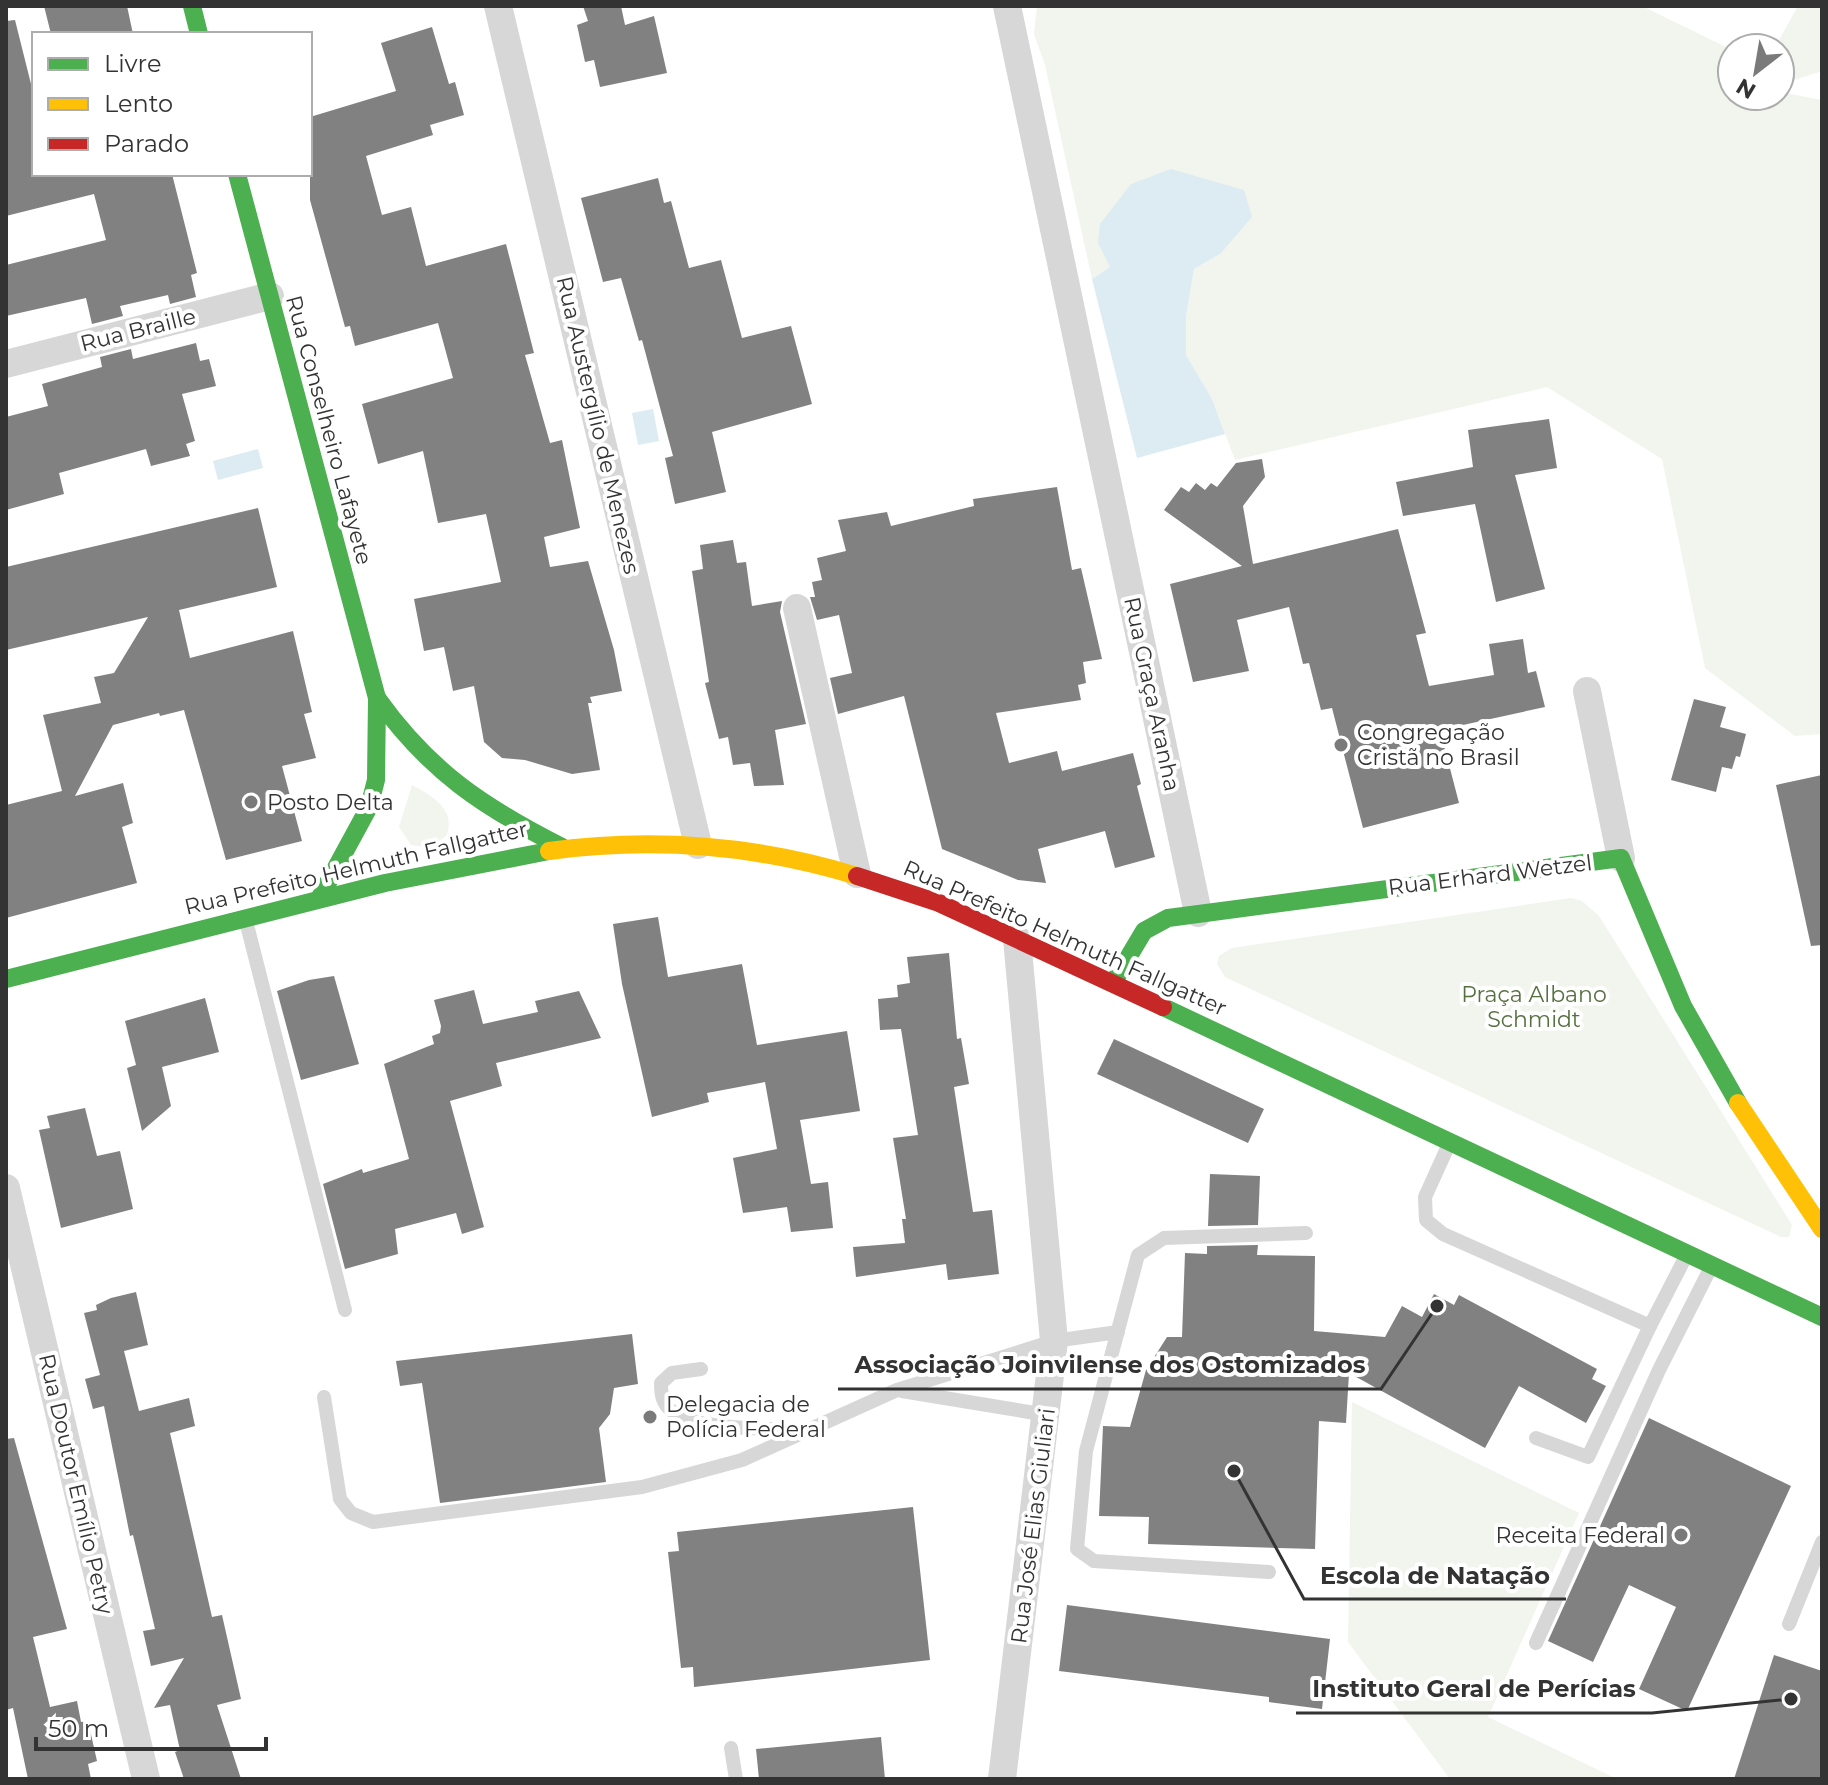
<svg xmlns="http://www.w3.org/2000/svg" width="1828" height="1785" viewBox="0 0 1828 1785" font-family="Montserrat,sans-serif">
	<style>
		.green { fill: #f1f5ed }
		.water { fill: #ddebf3 }
		.building { fill: #818181 }
		.lines { fill: none; stroke-linecap: round; stroke-linejoin: round }
		.lane { stroke: #d7d7d7; stroke-width: 14 }
		.street { stroke: #d7d7d7; stroke-width: 28 }
		.fast { stroke: #4caf50; stroke-width: 18 }
		.slow { stroke: #ffc107; stroke-width: 18 }
		.jam { stroke: #c62828; stroke-width: 18 }
		.poi-dot { fill: #7a7a7a; stroke: #fff; stroke-width: 3 }
		.labels { text-anchor: middle; dominant-baseline: central; stroke-width: 8; stroke-linejoin: round; paint-order: stroke }
		.street-label { font-size: 22px; fill: #333; stroke: #fff }
		.poi-label { font-size: 22px; fill: #333; stroke: #fff; text-anchor: start }
		.park-label { font-size: 22px; fill: #56703f; stroke: #fff }
		.leader { fill: none; stroke: #333; stroke-width: 3 }
		.callout-dot { fill: #333; stroke: #fff; stroke-width: 3 }
		.callout-label { font-size: 24px; text-anchor: middle; font-weight: bold; fill: #333; stroke: #fff; stroke-width: 8; stroke-linejoin: round; paint-order: stroke }
	</style>
	<rect width="100%" height="100%" fill="#fff"/>
	<!-- green -->
	<g class="green">
		<path d="M1037 6H1642L1732 50V96H1780V48H1767L1779 40 1798 6H1822V71L1782 84 1785 93 1822 100V734L1795 736 1705 668 1662 459 1547 387 1235 460 1212 399 1186 355V317L1194 269 1220 254 1099 243 1110 267 1092 279 1045 65 1034 34Z"/>
		<path d="M412 785C434 797 455 809 447 835L431 848 411 845 399 827Z"/>
		<path d="M1571 898 1582 901 1599 916 1792 1225 1789 1237H1781L1225 977 1217 964 1219 956 1232 948Z"/>
		<path d="M1352 1402 1579 1513 1488 1717 1617 1779H1450L1348 1642Z"/>
	</g>
	<!-- water -->
	<g class="water">
		<path d="M1171 169 1244 190 1252 217 1220 254 1194 269 1186 317V355L1212 399 1225 434 1137 458 1092 279 1110 267 1098 243 1100 224 1131 184Z"/>
		<path d="M653 409 659 441 638 445 632 413Z"/>
		<path d="M258 449 263 468 218 480 213 461Z"/>
	</g>
	<!-- building -->
	<g class="building">
		<path d="M44 6H127L133 34H51Z"/>
		<path d="M583 6H621L625 25 654 16 667 73 600 87 594 60 585 62 577 25 588 21Z"/>
		<path d="M15 20 34 96V174H172L197 273 191 275 196 297 170 304 168 295 120 306 123 316 92 324 86 298 6 316V265L106 240 94 194 6 216V21Z"/>
		<path d="M432 27 449 84 455 82 464 115 430 125 433 135 366 156 382 215 411 207 426 266 506 244 534 353 525 355 550 443 562 440 580 528 544 537 550 567 588 561 614 650 622 691 590 697 592 703H588L600 770 572 774 525 760 502 758 484 742 474 686 453 691 444 647 424 651 414 599 501 582 486 514 438 523 423 451 378 464 362 404 453 378 438 323 355 346 350 326 345 327 310 200V117L396 91 381 43Z"/>
		<path d="M658 178 664 203 671 201 689 268 721 260 742 338 791 326 812 404 712 432 726 492 675 504 665 458 673 456 642 340 639 341 621 278 603 282 581 198Z"/>
		<path d="M196 343 200 361 209 359 216 386 182 394 195 441 186 444 190 456 151 466 146 449 59 473 64 494 6 510V417L48 406 42 384 102 367 100 357 131 349 133 359Z"/>
		<path d="M1549 419 1557 468 1515 475 1545 589 1496 602 1475 504 1403 516 1396 482 1473 467 1468 430Z"/>
		<path d="M1262 459 1265 477 1243 506 1253 564 1398 529 1426 633 1416 635 1429 686 1494 675 1489 644 1523 639 1528 673 1536 671 1545 707 1440 730 1459 803 1363 828 1332 708 1321 710 1309 663 1303 664 1289 607 1237 620 1249 671 1193 682 1170 584 1242 566 1164 510 1181 487 1189 492 1196 483 1205 490 1211 483 1217 487 1236 463Z"/>
		<path d="M1057 487 1072 570 1081 568 1102 659 1083 662 1086 683 1078 685 1081 700 996 713 1009 763 1057 751 1062 771 1133 753 1141 784 1137 786 1155 857 1115 868 1105 831 1038 849 1046 883 1018 880 942 849 904 696 838 714 830 678 852 673 839 615 817 620 810 597H815L812 582 822 580 817 558 846 551 838 520 887 512 891 526 974 506 973 499Z"/>
		<path d="M258 508 277 587 179 610 190 658 293 631 312 712 304 714 316 758 282 766 302 841 226 860 184 710 160 716 159 713 113 725 75 796 123 783 133 823 122 827 137 883 6 918V805L62 791 43 715 101 703 94 677 114 673 148 617 6 650V567Z"/>
		<path d="M733 540 737 563 746 562 752 606 782 601 780 612 806 724 775 730 784 785 754 786 750 763 733 765 728 737 719 739 705 683 709 682 692 571 703 569 700 545Z"/>
		<path d="M1694 699 1726 707 1720 727 1746 734 1740 757 1736 756 1732 769 1722 767 1716 792 1671 780Z"/>
		<path d="M1822 775V945L1811 946 1776 785Z"/>
		<path d="M658 917 668 977 742 964 757 1045 847 1031 860 1111 800 1120 811 1184 828 1182 833 1228 791 1232 787 1207 743 1213 733 1158 777 1149 765 1082 707 1093 709 1102 652 1117 622 984 613 924Z"/>
		<path d="M949 953 957 1039 961 1038 969 1084 954 1087 973 1212 992 1210 999 1274 948 1280 946 1264 856 1277 853 1247 905 1243 902 1219H906L893 1138 918 1135 901 1029 880 1030 878 999 898 997 897 985 910 983 907 957Z"/>
		<path d="M334 976 359 1064 301 1080 277 991 309 980Z"/>
		<path d="M474 990 483 1024 538 1012 535 1001 579 991 601 1038 496 1063 502 1086 450 1101 484 1227 462 1234 456 1213 395 1229 398 1254 345 1269 323 1184 362 1169 363 1173 409 1159 384 1064 434 1044 432 1036 440 1033 441 1026 434 1000Z"/>
		<path d="M205 998 219 1052 162 1067 171 1106 142 1131 127 1068 136 1065 125 1021Z"/>
		<path d="M1114 1039 1264 1109 1248 1143 1097 1074Z"/>
		<path d="M85 1108 97 1156 120 1151 133 1209 61 1228 39 1130 50 1128 47 1116Z"/>
		<path d="M1210 1174 1260 1176 1258 1225 1208 1226Z"/>
		<path d="M1258 1245 1257 1255 1315 1256 1314 1331 1385 1337 1402 1306 1422 1317 1434 1294 1454 1305 1459 1295 1597 1369 1592 1379 1606 1386 1586 1423 1519 1386 1485 1448 1349 1373 1346 1423 1319 1421 1315 1549 1148 1544 1149 1517 1099 1516 1103 1426 1130 1427 1146 1370 1167 1337H1182L1185 1253 1207 1254V1246Z"/>
		<path d="M136 1292 148 1345 124 1351 139 1411 189 1398 195 1426 170 1433 212 1617 222 1615 241 1699 217 1705 241 1779H184L175 1752 180 1750 170 1705 154 1708 184 1658 151 1666 143 1631 155 1629 133 1535 130 1536 104 1406 93 1409 85 1379 100 1375 84 1313 97 1310 96 1305 111 1298Z"/>
		<path d="M632 1334 638 1384 614 1388 610 1414 599 1428 606 1482 440 1503 422 1383 400 1386 396 1361Z"/>
		<path d="M1649 1418 1791 1486 1687 1711 1639 1689 1676 1607 1629 1585 1593 1662 1548 1641Z"/>
		<path d="M14 1438 67 1629 33 1637 50 1707 77 1701 81 1722 88 1721 97 1761 88 1764 91 1779H28L13 1708 6 1710V1439Z"/>
		<path d="M913 1507 930 1660 694 1687 693 1667 681 1668 668 1552 679 1551 677 1532Z"/>
		<path d="M1067 1605 1330 1639 1322 1709 1269 1702V1697L1059 1671Z"/>
		<path d="M1774 1655 1822 1671V1779H1734Z"/>
		<path d="M881 1737 885 1779H759L756 1749Z"/>
	</g>
	<g class="lines">
		<!-- lane -->
		<g class="lane">
			<path d="M246 921 345 1310"/>
			<path d="M1449 1144 1425 1197 1426 1220 1443 1234 1650 1326 1685 1258"/>
			<path d="M701 1369 672 1373 661 1383C661 1394 662 1404 672 1411 699 1431 769 1428 802 1430"/>
			<path d="M902 1391 1047 1415"/>
			<path d="M324 1397 340 1499 351 1513 373 1522 642 1487 742 1460 897 1390 1054 1341 1118 1332"/>
			<path d="M1536 1438 1588 1457 1650 1326"/>
			<path d="M1269 1572 1094 1561 1077 1549 1086 1451 1138 1255 1164 1238 1306 1233"/>
			<path d="M1789 1624 1822 1542"/>
			<path d="M1536 1643 1659 1370 1711 1267"/>
			<path d="M731 1748 736 1779"/>
		</g>
		<!-- street -->
		<g class="street">
			<path d="M498 6 698 845"/>
			<path d="M1007 6 1198 913"/>
			<path d="M6 364 270 296"/>
			<path d="M797 608 857 874"/>
			<path d="M1587 691 1621 858"/>
			<path d="M6 1188 146 1779"/>
			<path d="M1002 1779 1054 1341 1017 939"/>
		</g>
		<!-- fast -->
		<g class="fast">
			<path d="M192 6 199 34"/>
			<path d="M237 174 377 698 376 780 369 807 319 899"/>
			<path d="M377 698C429 771 483 807 562 847"/>
			<path d="M6 979 385 883 549 851"/>
			<path d="M1113 983 1144 931 1168 918 1621 858 1683 1006 1738 1103"/>
			<path d="M1163 1007 1822 1317"/>
		</g>
		<!-- slow -->
		<g class="slow">
			<path d="M549 851C653 837 756 845 857 876"/>
			<path d="M1738 1103 1822 1229"/>
		</g>
		<!-- jam -->
		<path class="jam" d="M857 876 939 903 1163 1007"/>
	</g>
	<!-- markers -->
	<g class="poi-dot">
		<circle cx="1341" cy="745" r="8"/>
		<circle cx="251" cy="802" r="8"/>
		<circle cx="650" cy="1417" r="8"/>
		<circle cx="1681" cy="1535" r="8"/>
	</g>
	<g class="labels">
		<!-- street labels -->
		<g class="street-label">
			<text transform="translate(138 330) rotate(-14)">Rua Braille</text>
			<text transform="translate(598 425) rotate(77)">Rua Austergílio de Menezes</text>
			<text transform="translate(329 430) rotate(75)">Rua Conselheiro Lafayete</text>
			<text transform="translate(1152 694) rotate(78)">Rua Graça Aranha</text>
			<text transform="translate(356 868) rotate(-13)">Rua Prefeito Helmuth Fallgatter</text>
			<text transform="translate(1490 875) rotate(-7)">Rua Erhard Wetzel</text>
			<text transform="translate(1065 938) rotate(24)">Rua Prefeito Helmuth Fallgatter</text>
			<text transform="translate(76 1484) rotate(77)">Rua Doutor Emílio Petry</text>
			<text transform="translate(1033 1526) rotate(-83)">Rua José Elias Giuliari</text>
		</g>
		<!-- poi labels -->
		<g class="poi-label">
			<text x="1357" y="732">Congregação<tspan x="1357" dy="25">Cristã no Brasil</tspan></text>
			<text x="267" y="802">Posto Delta</text>
			<text x="666" y="1404">Delegacia de<tspan x="666" dy="25">Polícia Federal</tspan></text>
			<text x="1665" y="1535" text-anchor="end">Receita Federal</text>
		</g>
		<!-- park labels -->
		<g class="park-label">
			<text x="1534" y="994">Praça Albano<tspan x="1534" dy="25">Schmidt</tspan></text>
		</g>
	</g>
	<!-- callouts -->
	<path class="leader" d="M1437 1306L1381 1389H838M1234 1471L1304 1599H1566M1791 1699L1652 1713H1296"/>
	<g class="callout-dot">
		<circle cx="1437" cy="1306" r="8"/>
		<circle cx="1234" cy="1471" r="8"/>
		<circle cx="1791" cy="1699" r="8"/>
	</g>
	<g class="callout-label">
		<text x="1110" y="1373">Associação Joinvilense dos Ostomizados</text>
		<text x="1435" y="1584">Escola de Natação</text>
		<text x="1474" y="1697">Instituto Geral de Perícias</text>
	</g>
	<!-- border -->
	<rect width="1828" height="1785" fill="none" stroke="#333333" stroke-width="16"/>
	<!-- legend -->
	<rect x="32" y="32" width="280" height="144" fill="#ffffff" stroke="#adadad" stroke-width="2"/>
	<rect x="48" y="58" width="40" height="12" fill="#4caf50" stroke="#adadad" stroke-width="2"/>
	<text x="104" y="72" font-size="24" fill="#333333">Livre</text>
	<rect x="48" y="98" width="40" height="12" fill="#ffc107" stroke="#adadad" stroke-width="2"/>
	<text x="104" y="112" font-size="24" fill="#333333">Lento</text>
	<rect x="48" y="138" width="40" height="12" fill="#c62828" stroke="#adadad" stroke-width="2"/>
	<text x="104" y="152" font-size="24" fill="#333333">Parado</text>
	<!-- north arrow -->
	<g transform="translate(1756 72) rotate(211)"><circle r="38" fill="#ffffff" stroke="#adadad" stroke-width="2"/>
	<path d="M0-6L14 30L0 20L-14 30Z" fill="#7a7a7a"/>
	<text y="-12" font-size="22" font-weight="bold" text-anchor="middle" fill="#333333">N</text>
	</g>
	<!-- scale -->
	<path d="M36 1737v12h230v-12" fill="none" stroke="#333333" stroke-width="4"/>
	<text x="48" y="1737" font-size="24" fill="#333333" stroke="#ffffff" stroke-width="6" paint-order="stroke">50 m</text>
</svg>
